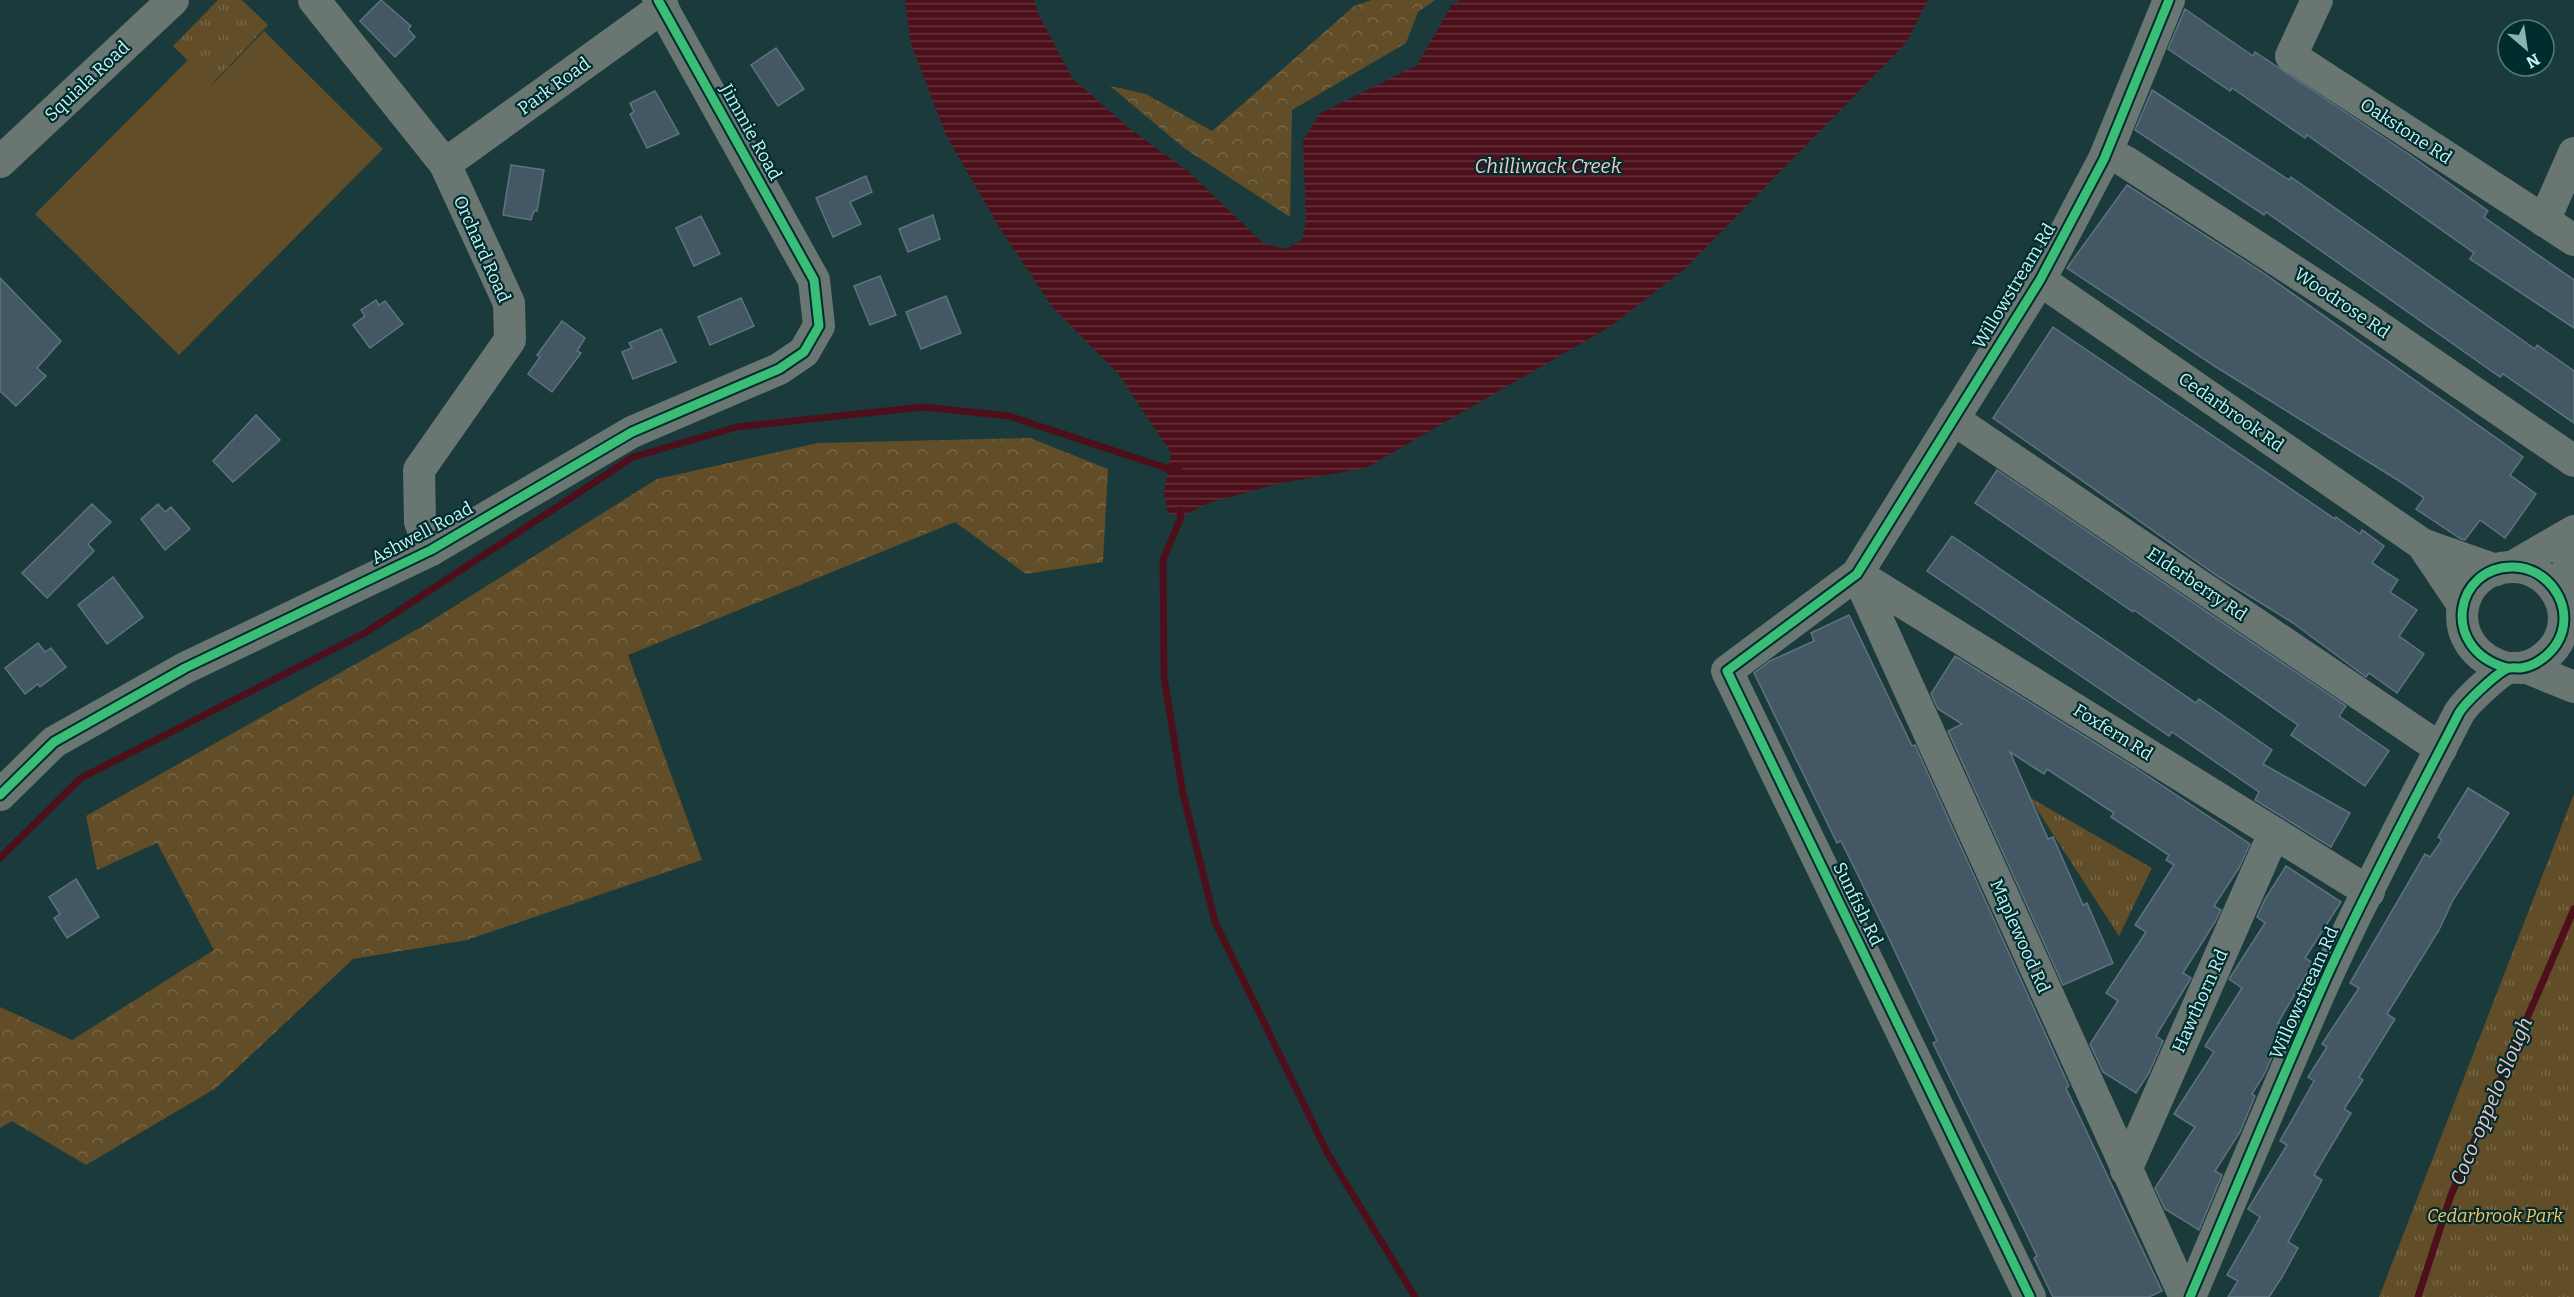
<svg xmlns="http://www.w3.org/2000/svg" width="2574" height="1297" viewBox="0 0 2574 1297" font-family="Bitter,serif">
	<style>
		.grass { fill: url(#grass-tufts) }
		.forest { fill: url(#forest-crowns) }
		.pitch { fill: #614d27 }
		.water { fill: url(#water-rules) }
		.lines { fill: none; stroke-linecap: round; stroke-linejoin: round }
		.stream { stroke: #4d101b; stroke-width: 7 }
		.building { fill: #435864; stroke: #5d737f; stroke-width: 1.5 }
		.minor { stroke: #6a7671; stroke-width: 32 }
		.cycleway-casing { stroke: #002c2d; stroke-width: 13 }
		.cycleway { stroke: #3abd76; stroke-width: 9 }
		.labels { text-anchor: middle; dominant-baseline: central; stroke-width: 4.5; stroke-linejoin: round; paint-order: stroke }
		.street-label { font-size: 18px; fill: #c6f4f4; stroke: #002c2d }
		.park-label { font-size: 18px; font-style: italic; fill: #fcc163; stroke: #002c2d }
		.water-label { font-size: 20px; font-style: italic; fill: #f2c4c5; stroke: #002c2d }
	</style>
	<defs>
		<pattern id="grass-tufts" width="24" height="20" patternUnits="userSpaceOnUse" patternTransform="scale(1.5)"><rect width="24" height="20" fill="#614d27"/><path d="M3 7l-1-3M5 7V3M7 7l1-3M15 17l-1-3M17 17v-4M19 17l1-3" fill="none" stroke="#766747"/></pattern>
		<pattern id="forest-crowns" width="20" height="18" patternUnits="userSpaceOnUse" patternTransform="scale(1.5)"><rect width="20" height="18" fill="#614d27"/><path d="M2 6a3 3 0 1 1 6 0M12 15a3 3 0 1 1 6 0" fill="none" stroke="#766747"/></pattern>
		<pattern id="water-rules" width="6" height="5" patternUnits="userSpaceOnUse" patternTransform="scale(1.5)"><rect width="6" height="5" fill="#4d101b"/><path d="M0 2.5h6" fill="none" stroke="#65333d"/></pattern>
	</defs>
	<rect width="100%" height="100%" fill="#1b3a3c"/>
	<!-- grass -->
	<g class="grass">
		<path d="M218 0H242L268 25 212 84 173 46Z"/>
		<path d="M2574 794V1297H2379Z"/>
		<path d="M2029 797 2152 868 2119 936Z"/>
	</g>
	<!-- forest -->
	<g class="forest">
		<path d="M1372 0H1435L1418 12 1406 43 1292 110 1290 217 1184 148 1110 86 1146 94 1212 131 1354 6Z"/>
		<path d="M1030 438 1108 469 1103 562 1026 574 955 522 628 655 702 860 467 940 353 959 216 1088 86 1165 12 1121 0 1128V1007L72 1040 214 950 157 843 97 870 86 816 423 626 657 479 818 443Z"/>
	</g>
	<!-- pitch -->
	<path class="pitch" d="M264 31 383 149 179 355 35 214 188 60 213 84Z"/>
	<!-- water -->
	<path class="water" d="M905 0H1034L1038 13 1072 78 1129 128 1189 172 1263 243 1285 249 1302 240 1306 220 1303 141 1319 114 1417 65 1451 6 1460 0H1928L1906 43 1686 268 1611 326 1366 468 1276 484 1206 504 1181 517 1168 513 1164 493 1171 453 1117 372 1053 308 999 227 946 135 911 44Z"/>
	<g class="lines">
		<!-- stream -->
		<g class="stream">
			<path d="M1180 510 1181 517 1163 560 1164 677 1183 794 1215 922 1328 1154 1415 1297"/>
			<path d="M0 858 81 778 365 633 633 457 737 427 923 407 1009 416 1169 469 1179 468"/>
			<path d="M2418 1297 2451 1195 2574 909"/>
		</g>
	</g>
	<!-- building -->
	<g class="building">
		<path d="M381 0 411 26 408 29 415 37 395 57 360 21Z"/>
		<path d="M2185 9 2253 56 2255 52 2410 155 2488 211 2484 217 2574 280V328L2470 259 2474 253 2307 135 2305 138 2232 88 2230 91 2168 49Z"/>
		<path d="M776 48 804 89 778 106 751 65Z"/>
		<path d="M2152 90 2289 180 2291 177 2535 349 2537 345 2574 371V423L2503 374 2500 377 2266 212 2264 215 2135 130Z"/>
		<path d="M655 91 679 134 647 148 630 114 634 112 630 103Z"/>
		<path d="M511 165 544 170 537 211H534L531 220 503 215Z"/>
		<path d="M866 176 872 192 850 202 861 224 833 237 816 198Z"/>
		<path d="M2127 185 2262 272 2523 457 2510 475 2536 494 2505 538 2480 520 2465 540 2461 539 2416 509 2424 498 2396 479 2216 367 2067 268Z"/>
		<path d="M933 215 940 239 908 252 899 229Z"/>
		<path d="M701 216 720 254 694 266 676 228Z"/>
		<path d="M880 276 896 315 870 325 854 286Z"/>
		<path d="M0 278 61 341 37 368 46 376 16 406 0 391Z"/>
		<path d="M946 296 961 333 921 349 906 312Z"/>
		<path d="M741 298 754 326 710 345 698 317Z"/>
		<path d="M376 300 379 305 385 301 403 324 370 348 353 325 365 316 361 310Z"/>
		<path d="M562 321 585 338 577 351 581 353 552 392 528 374 540 357 537 355Z"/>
		<path d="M2053 327 2335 519 2336 517 2360 534 2362 530 2384 546 2372 563 2398 580 2390 592 2417 610 2399 636 2424 654 2397 693 2369 673 2366 677 2293 623 2219 577 1993 418Z"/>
		<path d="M661 329 676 362 633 379 622 352 632 348 629 343Z"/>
		<path d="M256 415 280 440 233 482 213 461Z"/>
		<path d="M1997 470 2346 706 2339 716 2389 751 2365 786 2291 735 2298 725 2134 610 2133 612 1975 503Z"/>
		<path d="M92 504 111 522 88 544 94 551 47 598 22 573Z"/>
		<path d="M158 504 165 512 171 507 190 529 165 550 141 519Z"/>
		<path d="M1952 536 2196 703 2199 699 2272 750 2263 764 2350 813 2331 847 2255 800 2259 792 2172 732 2169 736 1927 571Z"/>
		<path d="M113 577 143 617 107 644 78 605Z"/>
		<path d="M1849 615 1912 746 1915 745 2069 1086 2066 1088 2162 1291 2149 1297H2053L2034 1258 2037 1256 1933 1043 1937 1041 1885 930 1841 841 1837 843 1754 673 1770 661 1814 641 1811 633Z"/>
		<path d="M38 643 45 652 51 648 66 667 40 687 38 684 25 694 5 668Z"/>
		<path d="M1955 656 2134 767 2250 844 2239 868 2214 906 2221 910 2215 922 2183 973 2191 978 2156 1036 2163 1041 2149 1073 2136 1093 2103 1072 2090 1044 2118 1001 2106 993 2146 932 2135 925 2174 865 2166 860 2169 855 2111 817 2114 813 2047 769 2044 774 2010 752 2048 839 2053 837 2083 905 2087 903 2113 963 2063 985 1948 731 1962 724 1938 709 1931 694Z"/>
		<path d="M2468 788 2509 813 2453 900 2439 930 2387 1014 2395 1019 2359 1077 2363 1080 2344 1109 2351 1113 2314 1175 2322 1180 2288 1242 2298 1248 2282 1277 2269 1297H2228L2238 1281 2227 1275 2260 1217 2248 1209 2287 1145 2280 1141 2314 1081 2308 1077 2327 1047 2322 1044 2359 988 2350 983 2425 854 2430 857 2442 840 2438 837Z"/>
		<path d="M2286 866 2341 902 2305 958 2313 963 2278 1023 2285 1027 2265 1073 2252 1094 2255 1096 2240 1132 2215 1171 2222 1175 2199 1230 2165 1209 2155 1188 2195 1127 2174 1114 2214 1052 2205 1046 2242 988 2229 979 2265 923 2257 917 2265 899Z"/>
		<path d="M76 879 99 917 67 938 54 918 60 914 49 897Z"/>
	</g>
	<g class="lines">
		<!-- minor -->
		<g class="minor">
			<path d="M314 0 445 164 509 303 510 340 419 470 420 522 431 550"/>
			<path d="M2317 0 2291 56 2574 240"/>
			<path d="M2104 159 2115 156 2126 162 2354 310 2574 461"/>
			<path d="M0 162 173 0"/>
			<path d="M445 164 663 7"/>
			<path d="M2544 221 2574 153"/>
			<path d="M2040 280 2422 544 2496 570"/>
			<path d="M1953 419 2441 749"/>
			<path d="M2422 544 2463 605"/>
			<path d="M2512 567 2574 531"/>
			<path d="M1857 574 2185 1297"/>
			<path d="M1857 574 2369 892"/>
			<path d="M2561 601 2574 538"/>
			<path d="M2525 667 2574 687"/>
			<path d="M0 795 54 742 185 668 431 550 632 432 779 369 804 352 819 326 814 280 658 0"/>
			<path d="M2126 1170 2274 833"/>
			<path d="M2030 1297 1727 671 1857 574 2040 280 2104 159 2169 0"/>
			<path d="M2190 1297C2236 1189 2280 1081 2328 974 2368 886 2414 801 2458 715 2463 704 2495 675 2506 669 2510 667 2517 668 2521 668 2540 665 2557 649 2562 632 2571 600 2546 568 2514 567 2455 565 2438 649 2507 668"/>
		</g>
		<!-- cycleway casing -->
		<g class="cycleway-casing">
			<g id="cycleway">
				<path d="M0 795 54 742 185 668 431 550 632 432 779 369 804 352 819 326 814 280 658 0"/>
				<path d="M2030 1297 1727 671 1857 574 2040 280 2104 159 2169 0"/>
				<path d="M2190 1297C2236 1189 2280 1081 2328 974 2368 886 2414 801 2458 715 2463 704 2495 675 2506 669 2510 667 2517 668 2521 668 2540 665 2557 649 2562 632 2571 600 2546 568 2514 567 2455 565 2438 649 2507 668"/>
			</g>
		</g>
		<!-- cycleway -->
		<use href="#cycleway" class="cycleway"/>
	</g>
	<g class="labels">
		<!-- street labels -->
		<g class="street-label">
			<text transform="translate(87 81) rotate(-43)">Squiala Road</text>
			<text transform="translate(554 86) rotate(-36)">Park Road</text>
			<text transform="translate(2406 131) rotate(33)">Oakstone Rd</text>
			<text transform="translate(751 132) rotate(61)">Jimmie Road</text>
			<text transform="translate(482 249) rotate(66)">Orchard Road</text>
			<text transform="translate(2014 286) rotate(-59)">Willowstream Rd</text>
			<text transform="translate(2342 303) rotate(34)">Woodrose Rd</text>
			<text transform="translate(2231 412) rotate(35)">Cedarbrook Rd</text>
			<text transform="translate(422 533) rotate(-28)">Ashwell Road</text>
			<text transform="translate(2197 584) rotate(34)">Elderberry Rd</text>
			<text transform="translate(2113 732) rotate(32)">Foxfern Rd</text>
			<text transform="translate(1858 904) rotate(64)">Sunfish Rd</text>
			<text transform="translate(2020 936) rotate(66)">Maplewood Rd</text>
			<text transform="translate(2304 993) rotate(-66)">Willowstream Rd</text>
			<text transform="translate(2200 1001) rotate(-66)">Hawthorn Rd</text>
		</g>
		<!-- park labels -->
		<g class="park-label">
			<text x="2495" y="1216">Cedarbrook Park</text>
		</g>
		<!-- water labels -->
		<g class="water-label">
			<text x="1548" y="166">Chilliwack Creek</text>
			<text transform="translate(2491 1101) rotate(-67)">Coco-oppelo Slough</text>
		</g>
	</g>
	<!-- north arrow -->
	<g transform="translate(2526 48) rotate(151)"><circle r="28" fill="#002c2d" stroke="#4f7c7d" stroke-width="1.5"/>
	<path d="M0-4.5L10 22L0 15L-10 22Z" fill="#8ab3b4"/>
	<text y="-9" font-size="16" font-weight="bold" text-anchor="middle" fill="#c6f4f4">N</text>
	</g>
</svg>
